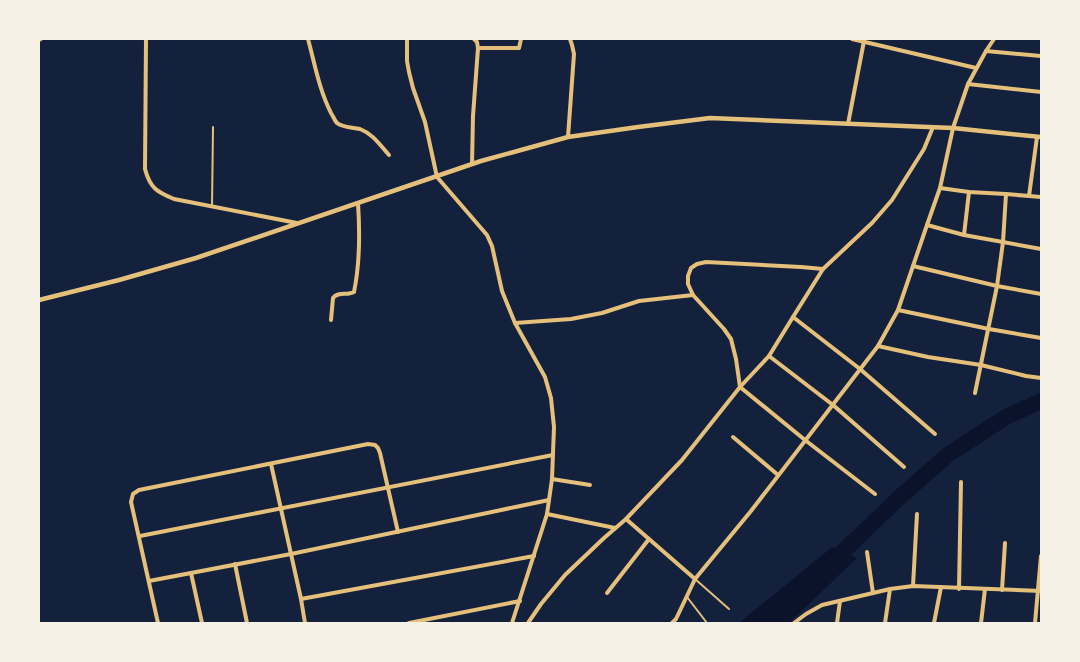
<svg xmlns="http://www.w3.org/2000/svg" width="1080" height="662" viewBox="0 0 1080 662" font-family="'DM Sans',sans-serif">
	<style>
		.water { fill: #0b132b }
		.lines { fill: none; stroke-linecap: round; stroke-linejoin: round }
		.river { stroke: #0b132b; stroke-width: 16 }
		.service { stroke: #e5c07b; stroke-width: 2 }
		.minor { stroke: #e5c07b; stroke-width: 4 }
		.tertiary { stroke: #e5c07b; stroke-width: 4.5 }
	</style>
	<rect width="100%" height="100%" fill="#14213d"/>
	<!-- water -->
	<path class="water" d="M832 547 857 558 789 623H739Z"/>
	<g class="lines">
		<!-- river -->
		<path class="river" d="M827 567 902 495 949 454 1006 417 1041 401"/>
		<!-- service -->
		<g class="service">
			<path d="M212 207 213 127"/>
			<path d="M695 579 729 609"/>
			<path d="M687 597 707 623"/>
		</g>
		<!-- minor -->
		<g class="minor">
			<path d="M146 39 145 169C150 188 157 192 174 199L297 223"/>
			<path d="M308 39C315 65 319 89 331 113 333 116 335 121 337 123 343 128 353 127 360 129 373 134 380 145 389 155"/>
			<path d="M407 39V61L409 72 413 88 425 122 437 177 487 235 492 246 502 291 515 323 545 377 551 398 554 427 552 479 547 514 512 623"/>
			<path d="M852 39 976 68"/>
			<path d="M39 40 41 39"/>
			<path d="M478 48H519L521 39"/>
			<path d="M986 51 1041 56"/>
			<path d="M968 84 1041 92"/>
			<path d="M848 124 864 41"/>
			<path d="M568 137 574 54 572 45 570 39"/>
			<path d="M472 164 473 116 478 48 477 42 474 39"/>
			<path d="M940 188 969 192 1006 194"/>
			<path d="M1029 196 1041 197"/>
			<path d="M927 225 964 235 1041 249"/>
			<path d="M964 235 969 192"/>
			<path d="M913 266 997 286 1041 294"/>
			<path d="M823 269 801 267 706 262 697 264 691 268 688 276V284L693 295 724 329 731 339 736 359 740 387 805 440 875 494"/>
			<path d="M898 310 989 329 1041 338"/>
			<path d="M793 317 860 369 935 434"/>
			<path d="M331 320 333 298C338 291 347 296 354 292 360 263 360 233 358 203"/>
			<path d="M515 323 571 319 602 313 639 301 693 295"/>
			<path d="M878 346 928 357 981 365 1026 376 1041 378"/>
			<path d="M769 356 833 405 904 467"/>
			<path d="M975 393 997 286 1003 242 1006 194 1029 196 1037 137"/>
			<path d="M733 437 778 475"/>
			<path d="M271 464 301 599 305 623"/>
			<path d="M552 479 590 485"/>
			<path d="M547 514 615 528"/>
			<path d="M626 519 695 579"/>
			<path d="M140 536 553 455"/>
			<path d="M867 552 873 593"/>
			<path d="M235 564 247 623"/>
			<path d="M191 573 202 623"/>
			<path d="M149 581 291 554 549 500"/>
			<path d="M913 586 917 514"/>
			<path d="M959 589 961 482"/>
			<path d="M1002 590 1005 543"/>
			<path d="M607 593 649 539"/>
			<path d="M301 599 534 556"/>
			<path d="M158 623 131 502 133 494 139 490 368 444 375 445 378 448 380 453 398 532"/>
			<path d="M409 623 520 601"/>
			<path d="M528 623 541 604 565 575 604 538 626 519 682 460 740 387 769 356 793 317 823 269 872 223 892 200 924 149 933 127"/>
			<path d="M672 623 676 619 695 579 751 511 878 346 898 310 927 225 940 188 953 128 968 84 986 51 994 39"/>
			<path d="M794 623 806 614 822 605 890 589 913 586 1041 591"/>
			<path d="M837 623 840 601"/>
			<path d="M885 623 890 589"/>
			<path d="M934 623 941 587"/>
			<path d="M981 623 985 589"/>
			<path d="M1035 623 1041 556"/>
		</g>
		<!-- tertiary -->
		<path class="tertiary" d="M39 300 119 280 196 258 481 161 568 137 638 127 710 118 953 128 1041 137"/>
	</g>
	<!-- border -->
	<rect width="1080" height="662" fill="none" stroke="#f6f1e7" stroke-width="80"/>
</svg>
